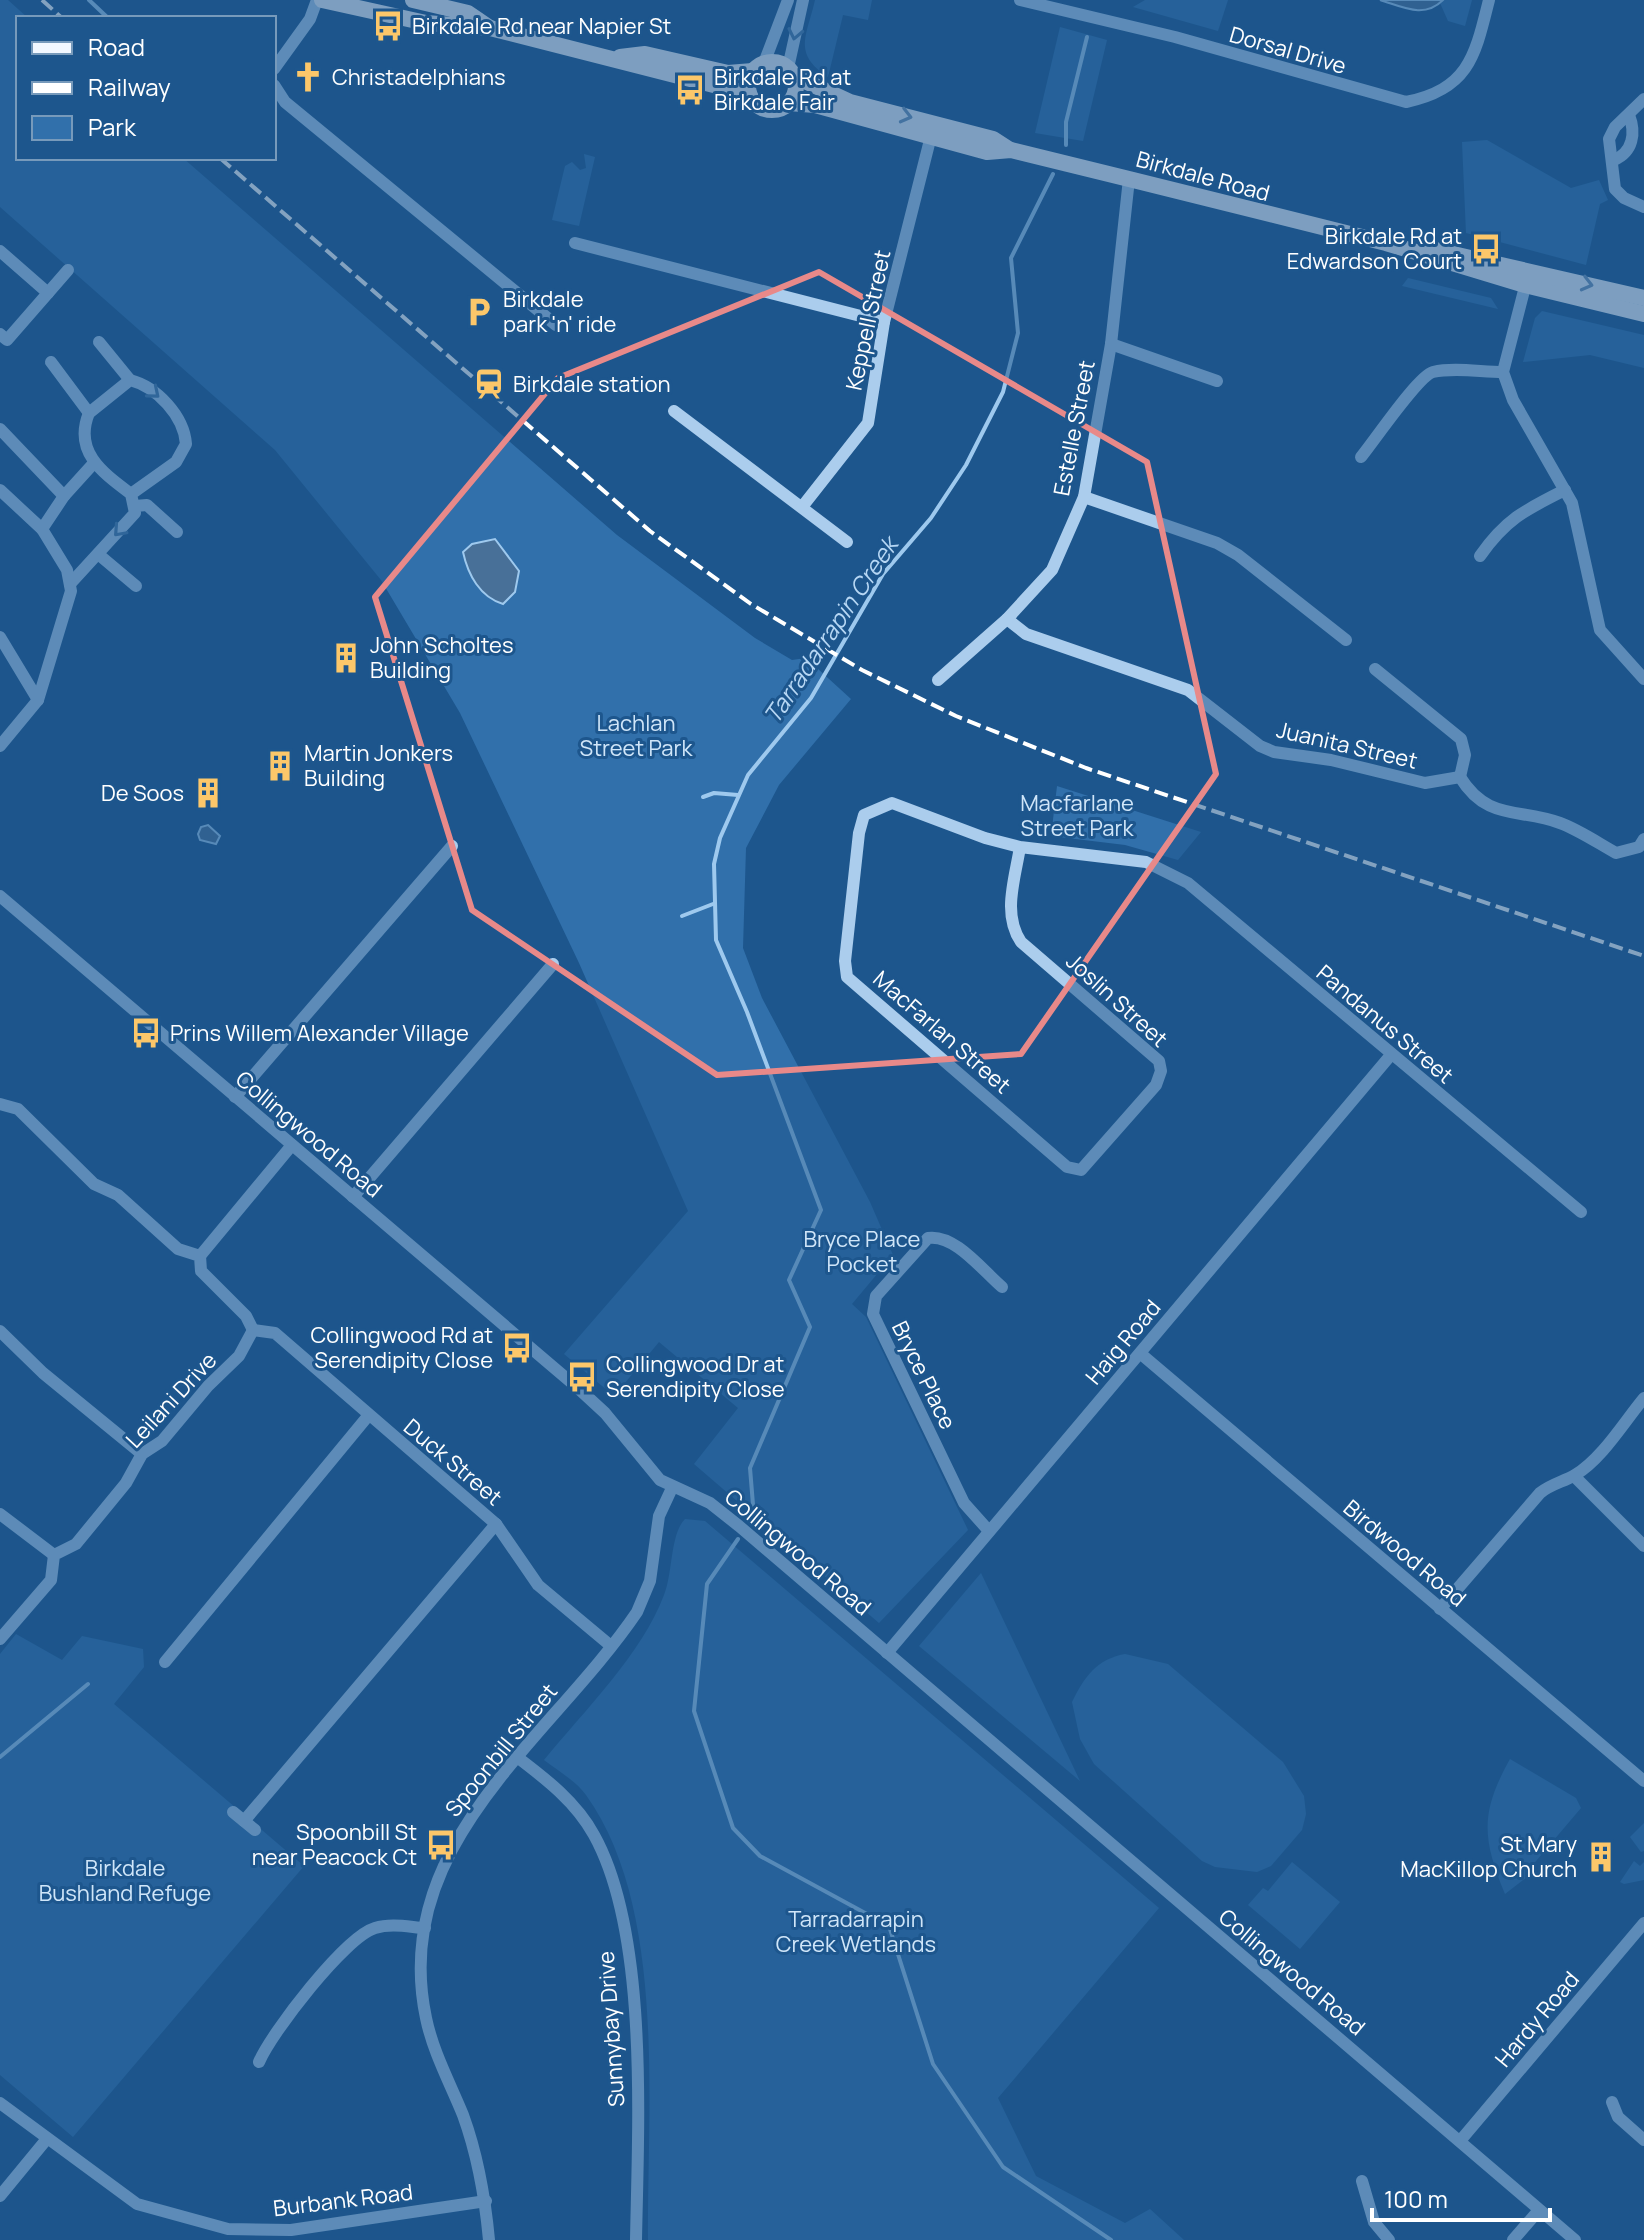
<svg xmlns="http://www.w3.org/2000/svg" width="1644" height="2240" viewBox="0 0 1644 2240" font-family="Manrope,sans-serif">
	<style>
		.green { fill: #3170ab }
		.water { fill: #487098; stroke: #9ec9ee; stroke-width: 2 }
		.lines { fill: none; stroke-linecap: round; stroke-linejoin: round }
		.stream { stroke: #9ec9ee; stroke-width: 4 }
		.minor { stroke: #abcded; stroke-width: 12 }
		.major { stroke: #f1f7ff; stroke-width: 16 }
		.rail { stroke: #fff; stroke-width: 4; stroke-dasharray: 14 6; stroke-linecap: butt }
		.oneway { stroke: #487aaa }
		.oneway2 { stroke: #7296bb }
		.marked { fill: none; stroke: #e88989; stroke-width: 6; stroke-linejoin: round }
		.labels { text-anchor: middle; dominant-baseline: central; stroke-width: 6; stroke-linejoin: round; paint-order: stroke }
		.poi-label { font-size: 22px; fill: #fff; stroke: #1d568d; text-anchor: start }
		.street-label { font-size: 22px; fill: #fff; stroke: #1d568d }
		.park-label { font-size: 22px; fill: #d0e6f9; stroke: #1d568d }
		.water-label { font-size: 24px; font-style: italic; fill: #b7d7f4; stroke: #1d568d }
	</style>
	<rect width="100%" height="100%" fill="#1d568d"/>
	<!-- green -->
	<g class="green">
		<path d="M0 0H8L28 18H18V158H183L617 535 755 638 792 660 806 658 851 699 779 785 746 848 743 948 762 998 870 1202 893 1255 852 1304 866 1317 968 1530 879 1623 694 1464 738 1408 659 1342 614 1396 564 1354 688 1211 579 963 460 713 381 580 275 450 0 207Z"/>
		<path d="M815 0H872L868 20 843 15 828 77C792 53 807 36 815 0Z"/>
		<path d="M1145 0H1228L1218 31 1133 7Z"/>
		<path d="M1443 0H1472L1465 26 1448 21 1440 3Z"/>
		<path d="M1060 27 1107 40 1083 141 1035 133Z"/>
		<path d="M1487 140 1571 188 1599 180 1608 200 1600 204 1586 265 1466 233 1462 142Z"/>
		<path d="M584 154 595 157 579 226 552 220 565 166 572 162 580 170 586 168Z"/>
		<path d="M1408 278 1491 298 1498 309 1402 286Z"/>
		<path d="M1542 311 1644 335V368L1590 355 1523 362 1535 318Z"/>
		<path d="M1057 786 1201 832 1178 860 1125 845 1051 836Z"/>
		<path d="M685 1519 705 1521 1159 1908 998 2098 1036 2176 1125 2223 1150 2209 1184 2240H648C647 2105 667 1908 586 1795 576 1781 557 1770 544 1760 584 1711 642 1654 664 1595 673 1573 670 1534 685 1519Z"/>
		<path d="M981 1573 1080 1781 919 1646Z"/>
		<path d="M16 1634 62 1660 82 1636 143 1649 144 1667 114 1704 304 1866 73 2137 0 2075V1654Z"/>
		<path d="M1125 1654 1168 1664 1283 1762 1304 1796 1306 1814 1302 1830 1271 1866 1257 1872 1215 1867 1202 1861 1094 1764 1080 1739 1072 1702C1084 1677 1097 1659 1125 1654Z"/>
		<path d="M1510 1759 1576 1798 1581 1808 1525 1874 1527 1877 1505 1894C1482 1838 1480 1813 1510 1759Z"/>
		<path d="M1644 1823V1851L1641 1852 1630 1837Z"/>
		<path d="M1634 1861 1640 1866 1644 1862V1880L1624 1884 1620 1882Z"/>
		<path d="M1292 1862 1340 1902 1300 1949 1248 1905 1263 1888 1268 1891Z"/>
	</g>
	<!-- water -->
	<g class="water">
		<path d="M1380 0H1443C1424 19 1403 7 1380 0Z"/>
		<path d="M495 539 519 571 515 592 503 604C480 597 468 575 463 552L472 544Z"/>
		<path d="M208 825 220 836 216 844 200 840 198 834 201 827Z"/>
	</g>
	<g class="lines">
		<!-- stream -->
		<g class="stream">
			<path d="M89 0 108 18"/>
			<path d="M1066 145V122L1087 37"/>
			<path d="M703 797 714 793 738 795"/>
			<path d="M682 916 713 904"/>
			<path d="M754 1517 750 1468 810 1327 789 1280 821 1210 747 1012 716 940 714 864 720 838 748 775 811 698 883 574 931 518 966 465 1003 392 1018 333 1011 258 1053 174"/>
			<path d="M738 1539 707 1584 694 1711 733 1828 760 1856 889 1926 933 2064 1003 2167 1111 2240"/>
			<path d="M0 1757 88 1684"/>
		</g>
		<!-- minor -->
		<g class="minor">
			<path d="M1020 0 1175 37 1406 102C1469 89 1475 56 1489 0"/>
			<path d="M764 63 788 0"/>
			<path d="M788 68 803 0"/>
			<path d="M274 69 310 19 317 0"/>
			<path d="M274 85 285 102 556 325"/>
			<path d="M1644 99 1615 127 1609 139 1615 189 1624 198 1644 207"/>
			<path d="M1614 160C1633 152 1636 133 1629 115"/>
			<path d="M575 243 884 322"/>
			<path d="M0 251 48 293 7 340 0 334"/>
			<path d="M1527 279 1503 372 1513 400 1572 503 1600 630 1644 679"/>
			<path d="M48 293 68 270"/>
			<path d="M99 342 130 380"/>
			<path d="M1111 344 1217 381"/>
			<path d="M51 362 89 413"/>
			<path d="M674 411 847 542"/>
			<path d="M0 429 64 496"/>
			<path d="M1361 457C1375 440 1418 376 1433 372 1454 367 1481 372 1503 372"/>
			<path d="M0 490 42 529"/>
			<path d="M1084 497 1217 543 1238 555 1346 640"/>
			<path d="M135 506 147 505 177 532"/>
			<path d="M802 507 868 423 884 322 932 132"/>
			<path d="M98 554 136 586"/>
			<path d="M1480 556C1506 519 1525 510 1565 490"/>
			<path d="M70 584 135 513 131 494C103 473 73 452 89 413L130 380C157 387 184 416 186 444L176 462 131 494"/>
			<path d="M1007 619 1026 634 1188 690 1260 746 1274 752 1331 760 1425 783 1460 777C1487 821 1519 808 1560 823 1579 830 1598 843 1616 853L1639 847 1644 839"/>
			<path d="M0 637 38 700"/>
			<path d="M1375 669 1461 739 1465 755 1460 777"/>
			<path d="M938 680 1007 619 1052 570 1084 497 1111 344 1129 179"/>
			<path d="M0 746 38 700 71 591 67 570 42 529 64 496 93 464"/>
			<path d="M1020 847C1015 879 1002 914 1021 942L1159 1061 1161 1071 1156 1085 1081 1170 1067 1167 847 977 845 961 859 833 864 815 892 803 985 838 1020 847 1146 862 1188 883 1581 1212"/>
			<path d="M0 896 579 1389 605 1413 660 1480 710 1503 739 1526 1575 2240"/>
			<path d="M235 1097 452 846"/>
			<path d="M0 1104 18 1109 94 1184 118 1195 178 1249 200 1256 201 1271 246 1316 253 1330"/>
			<path d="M353 1197 553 964"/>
			<path d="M200 1256 292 1145"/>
			<path d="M253 1330 275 1333 496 1524 538 1585 611 1646"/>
			<path d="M0 1331 43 1373 142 1454"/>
			<path d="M1141 1354 1644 1781"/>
			<path d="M1574 1476 1644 1546"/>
			<path d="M0 1514 54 1555"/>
			<path d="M989 1531 964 1503 873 1314 876 1296 928 1238C955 1234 982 1270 1002 1287"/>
			<path d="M1440 1609 1540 1493C1551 1484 1563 1482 1575 1475 1602 1459 1624 1422 1644 1398"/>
			<path d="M0 1639 51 1580 54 1555 76 1544 126 1483 142 1454 162 1441 208 1386 239 1356 253 1330"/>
			<path d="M887 1653 1390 1056"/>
			<path d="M165 1662 368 1416"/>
			<path d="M517 1757C546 1779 576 1802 594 1835 649 1934 638 2127 636 2240"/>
			<path d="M233 1812 255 1830"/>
			<path d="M244 1821 496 1524"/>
			<path d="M259 2062C272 2032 345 1937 375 1928 391 1923 409 1927 425 1928"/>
			<path d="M1612 2102 1618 2117 1644 2140"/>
			<path d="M0 2103 137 2204 228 2229 291 2230 486 2201"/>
			<path d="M1460 2141 1644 1923"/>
			<path d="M1362 2181 1374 2222 1389 2240"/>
			<path d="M0 2196 46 2140"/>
			<path d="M489 2240C485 2197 478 2156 463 2115 450 2083 433 2052 426 2018 389 1843 551 1739 637 1612L650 1581 659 1516 672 1488"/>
			<path d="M1513 2240 1539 2210"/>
		</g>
		<!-- major -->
		<g class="major">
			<path d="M322 0 426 23 490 28 749 94"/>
			<path d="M413 0 468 13 490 28"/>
			<path d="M620 57 645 54 728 73 753 71"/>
			<circle cx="772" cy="86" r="24"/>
			<path d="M794 76 850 102 993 139 1010 150"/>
			<path d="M789 103 815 105 987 152 1011 150 1129 179 1386 243 1525 285 1644 314"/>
			<path d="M1427 248 1644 298"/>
		</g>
		<!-- rail -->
		<g class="rail">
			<path d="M42 0 62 18"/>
			<path d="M220 158 650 531 751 604 862 670 956 716 1086 768 1644 956"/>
		</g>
	</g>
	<!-- one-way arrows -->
	<defs><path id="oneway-chevron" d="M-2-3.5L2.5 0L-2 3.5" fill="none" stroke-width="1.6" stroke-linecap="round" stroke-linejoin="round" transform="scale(2)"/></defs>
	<g class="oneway">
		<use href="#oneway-chevron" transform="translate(795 34) rotate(102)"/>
		<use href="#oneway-chevron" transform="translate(154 393) rotate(40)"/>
		<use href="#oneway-chevron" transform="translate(119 531) rotate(132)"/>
	</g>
	<g class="oneway2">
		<use href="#oneway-chevron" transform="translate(906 116) rotate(14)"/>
		<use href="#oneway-chevron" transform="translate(1587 284) rotate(14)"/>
	</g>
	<!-- marked area -->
	<path d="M0 0H1644V2240H0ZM819 272 1147 462 1216 774 1021 1054 717 1075 472 910 375 597 558 378Z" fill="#1d568d" fill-opacity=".55" fill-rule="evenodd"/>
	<path class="marked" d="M819 272 1147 462 1216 774 1021 1054 717 1075 472 910 375 597 558 378Z"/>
	<!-- icons -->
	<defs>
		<g id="bus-bare" transform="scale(2.4)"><path d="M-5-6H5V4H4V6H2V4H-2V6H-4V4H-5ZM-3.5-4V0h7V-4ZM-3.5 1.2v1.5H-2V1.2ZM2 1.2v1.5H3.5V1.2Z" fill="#fcc76a" stroke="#1d568d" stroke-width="2.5" paint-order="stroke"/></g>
		<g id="church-bare" transform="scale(2.4)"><path d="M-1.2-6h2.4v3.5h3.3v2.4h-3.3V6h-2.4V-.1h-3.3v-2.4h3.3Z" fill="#fcc76a" stroke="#1d568d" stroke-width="2.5" paint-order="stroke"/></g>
		<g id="parking-bare" transform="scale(2.4)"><path d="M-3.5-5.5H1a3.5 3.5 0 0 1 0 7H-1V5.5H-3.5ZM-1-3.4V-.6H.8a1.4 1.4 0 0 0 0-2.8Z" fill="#fcc76a" stroke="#1d568d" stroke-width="2.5" paint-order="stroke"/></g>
		<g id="station-bare" transform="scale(2.4)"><path d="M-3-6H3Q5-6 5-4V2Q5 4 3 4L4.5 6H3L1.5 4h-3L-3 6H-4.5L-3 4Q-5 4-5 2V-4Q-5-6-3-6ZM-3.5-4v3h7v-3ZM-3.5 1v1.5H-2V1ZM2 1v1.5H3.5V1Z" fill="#fcc76a" stroke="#1d568d" stroke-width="2.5" paint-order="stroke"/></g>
		<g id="building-bare" transform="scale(2.4)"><path d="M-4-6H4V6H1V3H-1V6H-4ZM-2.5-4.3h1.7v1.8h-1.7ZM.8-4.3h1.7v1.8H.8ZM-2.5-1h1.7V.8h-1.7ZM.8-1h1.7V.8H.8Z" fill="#fcc76a" stroke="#1d568d" stroke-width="2.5" paint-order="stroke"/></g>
	</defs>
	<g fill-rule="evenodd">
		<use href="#bus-bare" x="388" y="26"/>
		<use href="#church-bare" x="308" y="77"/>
		<use href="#bus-bare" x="690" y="90"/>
		<use href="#bus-bare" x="1486" y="249"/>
		<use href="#parking-bare" x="479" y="312"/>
		<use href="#station-bare" x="489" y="384"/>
		<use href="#building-bare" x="346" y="658"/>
		<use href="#building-bare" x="280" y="766"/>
		<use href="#building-bare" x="208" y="793"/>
		<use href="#bus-bare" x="146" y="1033"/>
		<use href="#bus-bare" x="517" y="1348"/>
		<use href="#bus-bare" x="582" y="1377"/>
		<use href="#bus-bare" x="441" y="1845"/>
		<use href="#building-bare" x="1601" y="1857"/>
	</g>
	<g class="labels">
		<!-- poi labels -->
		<g class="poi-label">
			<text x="412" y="26">Birkdale Rd near Napier St</text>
			<text x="332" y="77">Christadelphians</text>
			<text x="714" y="77">Birkdale Rd at<tspan x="714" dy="25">Birkdale Fair</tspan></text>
			<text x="1462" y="236" text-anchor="end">Birkdale Rd at<tspan x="1462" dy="25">Edwardson Court</tspan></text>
			<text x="503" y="299">Birkdale<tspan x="503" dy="25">park 'n' ride</tspan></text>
			<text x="513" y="384">Birkdale station</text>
			<text x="370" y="645">John Scholtes<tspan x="370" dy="25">Building</tspan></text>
			<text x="304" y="753">Martin Jonkers<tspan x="304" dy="25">Building</tspan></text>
			<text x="184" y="793" text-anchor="end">De Soos</text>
			<text x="170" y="1033">Prins Willem Alexander Village</text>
			<text x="493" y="1335" text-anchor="end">Collingwood Rd at<tspan x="493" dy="25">Serendipity Close</tspan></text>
			<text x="606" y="1364">Collingwood Dr at<tspan x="606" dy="25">Serendipity Close</tspan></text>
			<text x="417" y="1832" text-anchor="end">Spoonbill St<tspan x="417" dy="25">near Peacock Ct</tspan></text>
			<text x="1577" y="1844" text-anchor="end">St Mary<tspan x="1577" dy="25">MacKillop Church</tspan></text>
		</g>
		<!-- street labels -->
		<g class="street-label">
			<text transform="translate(1288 50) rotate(16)">Dorsal Drive</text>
			<text transform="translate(1203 176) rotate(15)">Birkdale Road</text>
			<text transform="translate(868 320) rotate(-78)">Keppell Street</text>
			<text transform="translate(1074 428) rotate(-79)">Estelle Street</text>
			<text transform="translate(1347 745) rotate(13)">Juanita Street</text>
			<text transform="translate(1117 1000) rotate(42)">Joslin Street</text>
			<text transform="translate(1385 1024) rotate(40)">Pandanus Street</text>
			<text transform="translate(942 1032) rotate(41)">MacFarlan Street</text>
			<text transform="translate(309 1134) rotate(40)">Collingwood Road</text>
			<text transform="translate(1123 1342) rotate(-50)">Haig Road</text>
			<text transform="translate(924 1375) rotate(64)">Bryce Place</text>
			<text transform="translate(171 1400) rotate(-47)">Leilani Drive</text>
			<text transform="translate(453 1462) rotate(40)">Duck Street</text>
			<text transform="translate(798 1552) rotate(40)">Collingwood Road</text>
			<text transform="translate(1405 1553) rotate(40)">Birdwood Road</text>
			<text transform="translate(501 1750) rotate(-51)">Spoonbill Street</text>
			<text transform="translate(1292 1972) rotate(40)">Collingwood Road</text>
			<text transform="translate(1537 2019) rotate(-50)">Hardy Road</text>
			<text transform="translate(611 2029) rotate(-94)">Sunnybay Drive</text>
			<text transform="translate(343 2200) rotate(-7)">Burbank Road</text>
		</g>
		<!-- park labels -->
		<g class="park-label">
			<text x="636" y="723">Lachlan<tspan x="636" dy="25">Street Park</tspan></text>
			<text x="1077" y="803">Macfarlane<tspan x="1077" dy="25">Street Park</tspan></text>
			<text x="862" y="1239">Bryce Place<tspan x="862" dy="25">Pocket</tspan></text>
			<text x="125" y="1868">Birkdale<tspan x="125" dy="25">Bushland Refuge</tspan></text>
			<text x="856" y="1919">Tarradarrapin<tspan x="856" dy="25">Creek Wetlands</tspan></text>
		</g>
		<!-- water labels -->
		<g class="water-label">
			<text transform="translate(830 630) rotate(-56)">Tarradarrapin Creek</text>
		</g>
	</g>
	<!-- legend -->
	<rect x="16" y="16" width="260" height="144" fill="#1d568d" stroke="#779abb" stroke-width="2"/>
	<rect x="32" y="42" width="40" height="12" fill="#f1f7ff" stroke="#779abb" stroke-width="2"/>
	<text x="88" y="56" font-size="24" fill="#ffffff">Road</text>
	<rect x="32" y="82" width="40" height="12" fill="#ffffff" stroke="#779abb" stroke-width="2"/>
	<text x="88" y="96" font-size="24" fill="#ffffff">Railway</text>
	<rect x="32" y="116" width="40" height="24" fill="#3170ab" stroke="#779abb" stroke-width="2"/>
	<text x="88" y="136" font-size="24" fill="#ffffff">Park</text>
	<!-- scale -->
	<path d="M1372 2208v12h178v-12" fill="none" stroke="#ffffff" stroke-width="4"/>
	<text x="1384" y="2208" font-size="24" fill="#ffffff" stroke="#1d568d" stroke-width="6" paint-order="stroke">100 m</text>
</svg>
